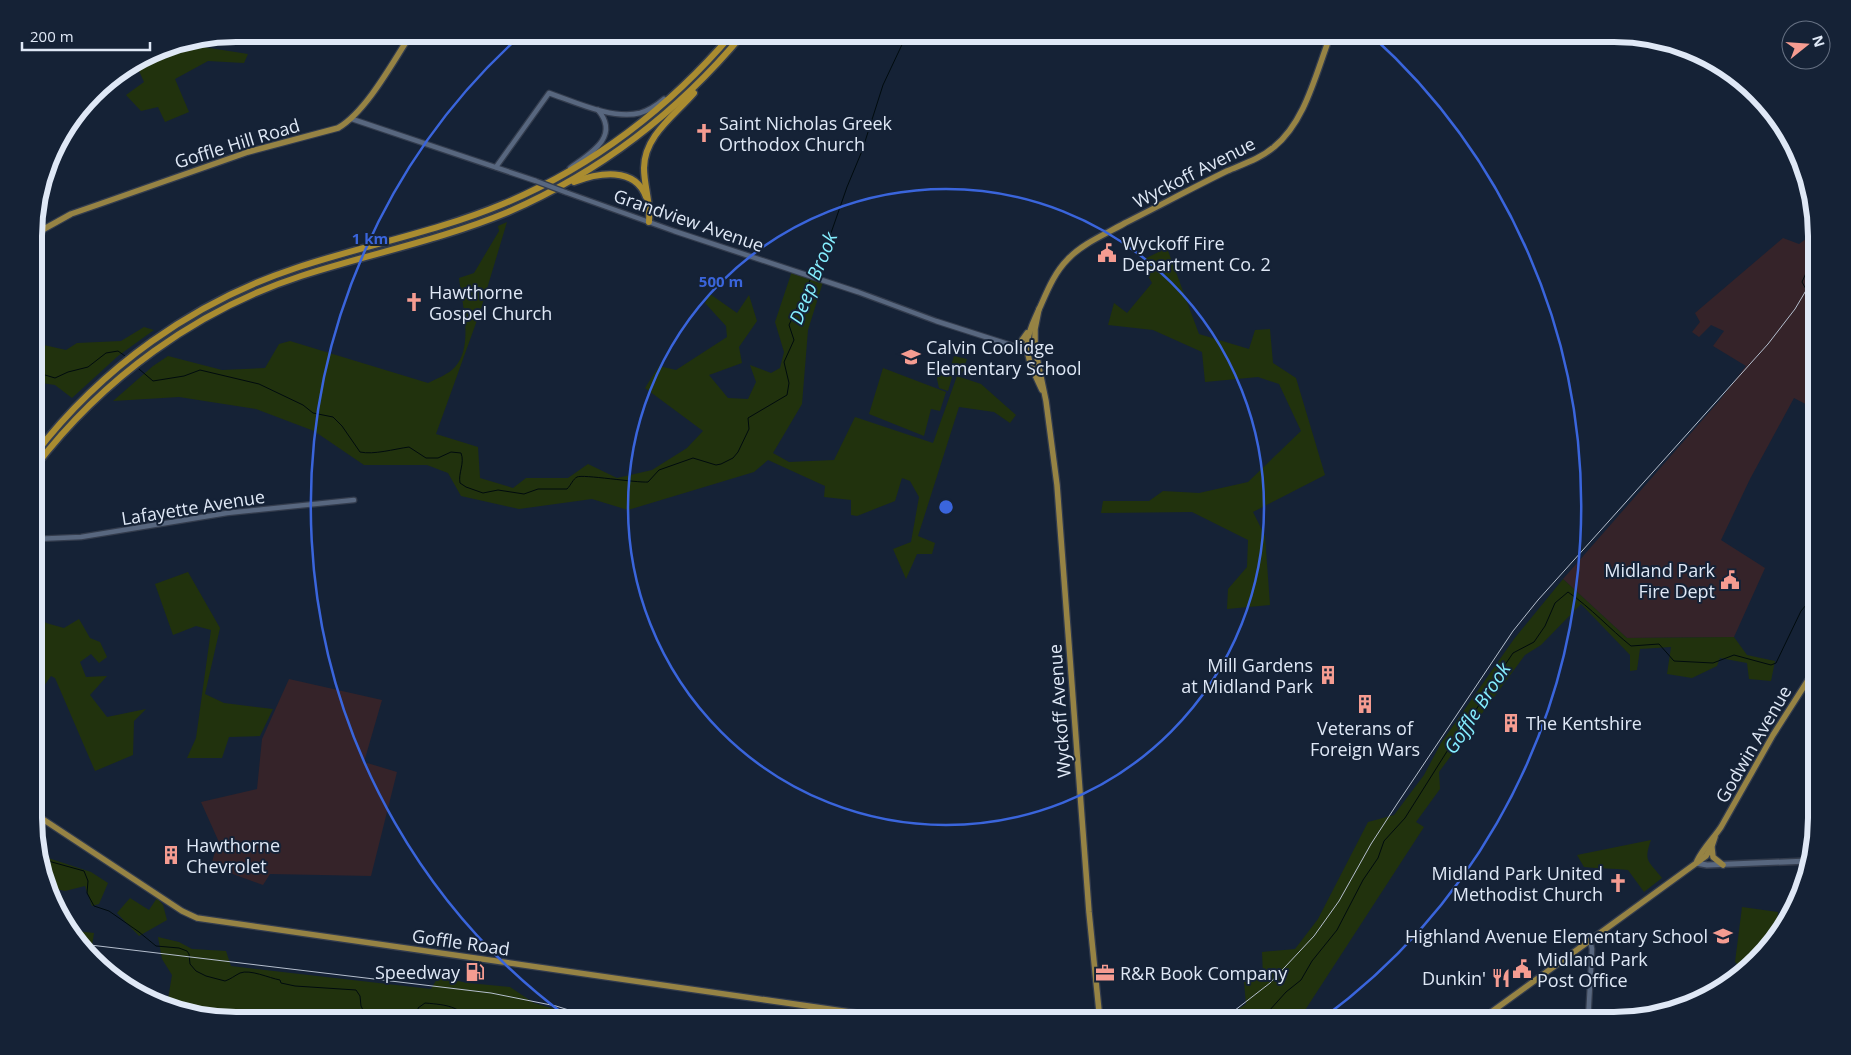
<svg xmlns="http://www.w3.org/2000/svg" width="1851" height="1055" viewBox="0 0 1851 1055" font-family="'Open Sans',sans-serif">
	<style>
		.industrial { fill: #352329 }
		.green { fill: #21320d }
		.water { fill: #000b0e }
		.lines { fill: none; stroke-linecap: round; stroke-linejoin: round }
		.stream { stroke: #000b0e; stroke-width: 1 }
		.tertiary-casing { stroke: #333c4d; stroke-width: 7 }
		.secondary-casing { stroke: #333c4d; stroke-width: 8 }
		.primary-casing { stroke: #333c4d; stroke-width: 8 }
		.trunk-casing { stroke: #333c4d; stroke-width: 9 }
		.tertiary { stroke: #58677f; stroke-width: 4.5 }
		.secondary { stroke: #58677f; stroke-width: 5 }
		.primary { stroke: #968344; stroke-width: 5.5 }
		.trunk { stroke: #aa8c30; stroke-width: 6 }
		.rail { stroke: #b5bfce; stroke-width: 1 }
		.tertiary-bridge-casing { stroke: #333c4d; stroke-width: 7; stroke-linecap: butt }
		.tertiary-bridge { stroke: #58677f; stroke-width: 4.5 }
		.ring { fill: none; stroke: #3a65dc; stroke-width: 2.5 }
		.labels { text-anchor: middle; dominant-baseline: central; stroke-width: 4; stroke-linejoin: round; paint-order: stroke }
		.poi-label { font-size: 18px; fill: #dfe8f6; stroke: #152236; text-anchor: start }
		.street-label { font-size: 18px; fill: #dfe8f6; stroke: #152236 }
		.water-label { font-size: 19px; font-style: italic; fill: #85efff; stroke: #152236 }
		.rim { fill: none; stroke: #dfe8f6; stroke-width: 6 }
		.centre { fill: #3a65dc; stroke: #152236; stroke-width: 2.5 }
		.ring-label { font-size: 15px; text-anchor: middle; font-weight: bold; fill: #3a65dc; stroke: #152236; stroke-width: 4; stroke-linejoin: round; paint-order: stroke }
	</style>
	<rect width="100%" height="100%" fill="#152236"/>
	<!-- industrial -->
	<g class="industrial">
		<path d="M1817 231V410L1794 398 1750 479 1721 540 1765 568 1734 637 1627 638 1563 579 1719 401 1746 366 1713 346 1724 331 1711 325 1699 337 1692 332 1700 322 1695 313 1783 238 1799 244Z"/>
		<path d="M289 679 382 700 364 762 397 772 371 876 270 874 263 885 211 866 218 840 201 802 257 789 262 739Z"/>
	</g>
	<!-- green -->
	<g class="green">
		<path d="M184 44 248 54 244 63 208 61 175 79 189 112 165 122 158 107 141 111 126 95 144 82 136 64 159 49Z"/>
		<path d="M507 222 480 312 436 434 478 447 480 478 513 488 526 478H568L588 464 617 478 652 470 687 448 703 431 645 388 659 366 676 370 727 337 726 326 705 303 710 294 737 313 749 295 757 321 739 347 742 363 709 375 728 398 748 399 756 382 750 365 771 373 780 368 784 352 775 322 792 271 823 282 808 330 802 404 773 453 789 462 834 460 855 417 933 443 957 376 981 384 1016 415 1010 423 994 412 959 407 918 536 935 543 932 554H917L906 579 893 549 911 542 919 497 910 481 902 478 895 501 857 516 851 515V500L824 497 825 486 768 460 754 472 628 510 592 499 519 509 461 496 448 473 427 465H364L314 431 256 409 179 397 113 401 153 366 168 356 222 370 265 368 279 344 290 341 428 383C436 379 449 374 455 367 474 346 462 303 459 278L474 273 499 231 498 226Z"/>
		<path d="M1167 248 1199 334 1249 349 1255 330 1270 329 1273 363 1296 378 1325 475 1253 512 1265 536 1270 605 1227 609 1228 589 1247 567 1248 540 1192 512 1101 513 1103 501H1149L1163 491 1199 493 1248 482 1301 431 1279 384 1258 377 1205 382 1202 352 1153 330 1108 325 1114 303 1127 313 1152 283 1140 261Z"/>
		<path d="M144 327 154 330 118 356 72 398 55 385 35 382V343L66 350 77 343 121 341Z"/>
		<path d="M954 356 967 359 961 376 953 374 948 391 939 388 937 379 939 369 949 372Z"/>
		<path d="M883 368 946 392 940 411 931 409 924 436 869 414Z"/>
		<path d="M188 572 220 628 205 694 224 703 273 709 260 736 229 737 222 758H187L196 738 211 630 196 626 173 635 155 584Z"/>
		<path d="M1563 579 1627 638 1734 637 1747 655 1775 661 1771 681 1749 679 1747 663 1720 658 1717 666 1692 678 1667 674 1671 647 1640 649 1637 670 1630 671V655L1581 604 1541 645 1525 655 1439 772 1440 789 1416 822 1424 827 1298 1021H1286L1280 1019 1276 1021H1221L1246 1004 1244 982 1263 976 1262 952 1295 949 1318 919 1368 822 1394 815 1424 775 1441 743 1514 639Z"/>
		<path d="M35 611 46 623 64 628 79 619 90 638 100 642 107 657 99 663 91 654 80 662 86 677 107 676 90 695 107 717 146 709 134 721 133 755 95 771 55 678 51 676 35 699Z"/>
		<path d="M1651 840C1643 862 1649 861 1662 878L1644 892 1628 870C1613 868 1599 869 1584 867L1577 855Z"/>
		<path d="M39 855 91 872 108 883 99 904 92 906 85 886 65 891 52 888Z"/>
		<path d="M130 898 149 910 157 898 163 905 167 920 139 936 117 913Z"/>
		<path d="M1742 907 1778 912 1774 941 1758 962 1753 966 1737 964 1735 962Z"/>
		<path d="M67 930 94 933 91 953 68 931Z"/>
		<path d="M158 937 179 942 192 949 226 951 231 966 431 989 438 977 468 983 510 987 534 1003 596 1021H236L184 1014 157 1003 167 1005 172 975 162 959Z"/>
	</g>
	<!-- water -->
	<path class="water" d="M1817 429V472L1805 454 1807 443Z"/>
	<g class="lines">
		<!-- stream -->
		<g class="stream">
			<path d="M1814 209 1808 219 1809 253 1811 258 1810 264 1802 282 1817 309"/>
			<path d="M812 274 817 258 831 233 847 187 862 151 883 85 907 34"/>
			<path d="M139 369 153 381 184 376 200 370 259 384 303 405 313 413 333 417 342 426 360 452C374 455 394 449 409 447L426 458H438L451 452 461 453C465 463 458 473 460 483L466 487 483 493 498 490 524 494 538 489H567C571 485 573 479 577 477 582 474 637 483 648 482L659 470 693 458 716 465 721 464 733 458 738 452 749 429 748 418 787 395 789 383 784 362 794 340 789 325 811 278"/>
			<path d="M35 372 55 378 68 372 88 367 106 353 118 351 125 356"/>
			<path d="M41 859 84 871 88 881 87 893 94 906 109 911 139 932 156 946 179 948 187 951 189 954 190 964 196 971 206 976 225 981C231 979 234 976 240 973 250 969 269 978 280 980L281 983 295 986 356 990 360 996 361 1006 363 1010 374 1013 383 1021"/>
			<path d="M416 1021 419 1015 418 1008 425 1003C449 1005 455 1006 474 1021"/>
			<path d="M1260 1021 1286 992 1301 980 1312 961 1337 930 1363 880 1378 858 1384 841 1405 818 1451 745 1470 720 1486 693 1513 653 1534 642 1545 626 1555 603 1568 592C1591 608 1610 629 1631 646L1659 644 1674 661 1713 663 1734 655 1771 665 1776 663 1801 611 1817 592"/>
		</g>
		<!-- tertiary casing -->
		<g class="tertiary-casing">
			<g id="tertiary">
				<path d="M352 119 536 181"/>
				<path d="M496 167 549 93C575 102 613 120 640 113 650 110 657 105 664 99"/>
				<path d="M570 168C589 154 621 137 598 110"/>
				<path d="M565 192 674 231 858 292 936 321 1017 347"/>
				<path d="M35 539 81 537 227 513 354 500"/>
				<path d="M1588 1021 1592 949 1590 940"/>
			</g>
		</g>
		<!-- secondary casing -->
		<g class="secondary-casing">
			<path id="secondary" d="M1696 863 1707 865 1808 861"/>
		</g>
		<!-- primary casing -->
		<g class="primary-casing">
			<g id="primary">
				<path d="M35 234 71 214 97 205 248 152 338 128C366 112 393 62 411 34"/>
				<path d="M1039 309 1035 329V348L1046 401 1057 485 1089 912 1100 1021"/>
				<path d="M1017 347 1027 333"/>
				<path d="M1042 390C1023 350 1022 345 1041 305 1048 289 1055 272 1068 259 1083 243 1106 234 1125 223 1159 206 1192 188 1227 171 1243 164 1260 159 1274 147 1306 121 1316 72 1331 34"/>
				<path d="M35 814 182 911 197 918 912 1021"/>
				<path d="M1712 848 1713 857 1723 865"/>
				<path d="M1697 861C1703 848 1713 839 1721 827L1773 735 1817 666"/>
				<path d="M1479 1021 1706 856 1712 846 1715 837"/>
			</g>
		</g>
		<!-- trunk casing -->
		<g class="trunk-casing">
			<g id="trunk">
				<path d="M574 182C598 173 635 166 646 197"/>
				<path d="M649 222C651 204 644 186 644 168 644 136 675 115 694 93"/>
				<path d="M35 454C101 368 193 302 296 268 365 245 436 232 503 204 592 167 670 107 732 34"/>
				<path d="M35 467C102 379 196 310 301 276 369 254 441 240 508 212 600 172 679 111 743 34"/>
			</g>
		</g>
		<!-- tertiary -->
		<use href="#tertiary" class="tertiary"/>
		<!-- secondary -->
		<use href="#secondary" class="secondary"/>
		<!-- primary -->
		<use href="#primary" class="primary"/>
		<!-- trunk -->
		<use href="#trunk" class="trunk"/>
		<!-- rail -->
		<g class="rail">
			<path d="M82 944 491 993 556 1006 604 1021"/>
			<path d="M1221 1021 1270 983 1314 936 1339 901 1371 844 1397 804 1513 631 1538 600 1768 344 1795 309 1817 272"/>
		</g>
		<!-- tertiary-bridge casing -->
		<g class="tertiary-bridge-casing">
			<path id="tertiary-bridge" d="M536 181 565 192"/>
		</g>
		<!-- tertiary-bridge -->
		<use href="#tertiary-bridge" class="tertiary-bridge"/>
	</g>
	<!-- distance rings -->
	<g class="ring">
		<circle cx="946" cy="507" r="318"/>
		<path d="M573 1021A635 635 0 0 1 521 35M1371 35A635 635 0 0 1 1319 1021"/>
	</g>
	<!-- icons -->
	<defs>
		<g id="church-bare" transform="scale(1.5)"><path d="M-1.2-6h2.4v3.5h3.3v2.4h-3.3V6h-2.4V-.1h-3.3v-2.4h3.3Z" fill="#f59c91" stroke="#152236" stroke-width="2.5" paint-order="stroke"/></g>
		<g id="civic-bare" transform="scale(1.5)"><path d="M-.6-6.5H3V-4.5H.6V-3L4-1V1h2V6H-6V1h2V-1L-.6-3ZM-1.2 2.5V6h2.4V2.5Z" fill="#f59c91" stroke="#152236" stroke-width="2.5" paint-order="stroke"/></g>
		<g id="school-bare" transform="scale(1.5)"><path d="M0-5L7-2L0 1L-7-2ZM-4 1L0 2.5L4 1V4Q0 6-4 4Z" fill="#f59c91" stroke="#152236" stroke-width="2.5" paint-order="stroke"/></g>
		<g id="building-bare" transform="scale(1.5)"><path d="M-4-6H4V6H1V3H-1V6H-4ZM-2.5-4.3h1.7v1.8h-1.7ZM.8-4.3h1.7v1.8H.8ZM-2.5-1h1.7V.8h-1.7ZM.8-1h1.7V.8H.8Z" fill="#f59c91" stroke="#152236" stroke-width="2.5" paint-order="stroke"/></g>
		<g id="fuel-bare" transform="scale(1.5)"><path d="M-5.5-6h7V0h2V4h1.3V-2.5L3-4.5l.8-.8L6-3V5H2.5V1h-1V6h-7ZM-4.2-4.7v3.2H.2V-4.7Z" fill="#f59c91" stroke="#152236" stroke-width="2.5" paint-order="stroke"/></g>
		<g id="office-bare" transform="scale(1.5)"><path d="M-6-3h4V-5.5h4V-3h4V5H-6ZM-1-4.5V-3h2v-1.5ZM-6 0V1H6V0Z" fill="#f59c91" stroke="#152236" stroke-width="2.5" paint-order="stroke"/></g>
		<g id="restaurant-bare" transform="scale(1.5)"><path d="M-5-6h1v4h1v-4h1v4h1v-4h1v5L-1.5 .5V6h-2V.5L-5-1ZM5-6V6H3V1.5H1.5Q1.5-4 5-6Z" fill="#f59c91" stroke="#152236" stroke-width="2.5" paint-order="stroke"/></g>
	</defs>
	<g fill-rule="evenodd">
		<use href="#church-bare" x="704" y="133"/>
		<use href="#civic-bare" x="1107" y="253"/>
		<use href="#church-bare" x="414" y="302"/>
		<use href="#school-bare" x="911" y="357"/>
		<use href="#civic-bare" x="1730" y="580"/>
		<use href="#building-bare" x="1328" y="675"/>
		<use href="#building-bare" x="1365" y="704"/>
		<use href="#building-bare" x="1511" y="723"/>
		<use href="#building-bare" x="171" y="855"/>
		<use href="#church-bare" x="1618" y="883"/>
		<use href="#school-bare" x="1723" y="936"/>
		<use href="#civic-bare" x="1522" y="969"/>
		<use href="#fuel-bare" x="475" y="972"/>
		<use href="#office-bare" x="1105" y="973"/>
		<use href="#restaurant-bare" x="1501" y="978"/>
	</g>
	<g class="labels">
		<!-- poi labels -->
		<g class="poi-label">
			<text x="719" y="123">Saint Nicholas Greek<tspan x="719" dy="21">Orthodox Church</tspan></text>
			<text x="1122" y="243">Wyckoff Fire<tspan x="1122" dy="21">Department Co. 2</tspan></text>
			<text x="429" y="292">Hawthorne<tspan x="429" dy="21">Gospel Church</tspan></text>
			<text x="926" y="347">Calvin Coolidge<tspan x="926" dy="21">Elementary School</tspan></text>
			<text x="1715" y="570" text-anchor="end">Midland Park<tspan x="1715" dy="21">Fire Dept</tspan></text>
			<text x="1313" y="665" text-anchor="end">Mill Gardens<tspan x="1313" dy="21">at Midland Park</tspan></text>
			<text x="1526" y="723">The Kentshire</text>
			<text x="1365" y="728" text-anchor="middle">Veterans of<tspan x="1365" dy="21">Foreign Wars</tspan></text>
			<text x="186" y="845">Hawthorne<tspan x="186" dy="21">Chevrolet</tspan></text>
			<text x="1603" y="873" text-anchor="end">Midland Park United<tspan x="1603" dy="21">Methodist Church</tspan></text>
			<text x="1708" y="936" text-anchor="end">Highland Avenue Elementary School</text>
			<text x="1537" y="959">Midland Park<tspan x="1537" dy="21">Post Office</tspan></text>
			<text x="460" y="972" text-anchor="end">Speedway</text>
			<text x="1120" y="973">R&amp;R Book Company</text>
			<text x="1486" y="978" text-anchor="end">Dunkin'</text>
		</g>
		<!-- street labels -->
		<g class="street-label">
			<text transform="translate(237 143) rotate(-17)">Goffle Hill Road</text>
			<text transform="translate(1194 172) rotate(-27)">Wyckoff Avenue</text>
			<text transform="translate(689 220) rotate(19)">Grandview Avenue</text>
			<text transform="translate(193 507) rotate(-9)">Lafayette Avenue</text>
			<text transform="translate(1059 711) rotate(-94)">Wyckoff Avenue</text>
			<text transform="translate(1753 744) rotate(-60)">Godwin Avenue</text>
			<text transform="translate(461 942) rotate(8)">Goffle Road</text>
		</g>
		<!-- water labels -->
		<g class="water-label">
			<text transform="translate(813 278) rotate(-68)">Deep Brook</text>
			<text transform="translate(1477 708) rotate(-57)">Goffle Brook</text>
		</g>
	</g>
	<!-- crop -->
	<path d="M0 0H1851V1055H0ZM236 42H1614A194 194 0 0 1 1808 236V818A194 194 0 0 1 1614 1012H236A194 194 0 0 1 42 818V236A194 194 0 0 1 236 42Z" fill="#152236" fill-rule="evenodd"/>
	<path class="rim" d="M236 42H1614A194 194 0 0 1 1808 236V818A194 194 0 0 1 1614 1012H236A194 194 0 0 1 42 818V236A194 194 0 0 1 236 42Z"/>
	<circle cx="946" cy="507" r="8" class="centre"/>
	<g class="ring-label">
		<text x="370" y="244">1 km</text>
		<text x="721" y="287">500 m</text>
	</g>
	<!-- north arrow -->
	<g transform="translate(1806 45) rotate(73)"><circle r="24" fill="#152236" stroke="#667183"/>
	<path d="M0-4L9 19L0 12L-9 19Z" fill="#f59c91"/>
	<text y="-8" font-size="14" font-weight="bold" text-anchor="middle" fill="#dfe8f6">N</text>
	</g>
	<!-- scale -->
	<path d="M22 42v8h128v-8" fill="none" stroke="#dfe8f6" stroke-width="2.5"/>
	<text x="30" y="42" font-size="15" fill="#dfe8f6" stroke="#152236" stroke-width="4" paint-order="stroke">200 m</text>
</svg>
